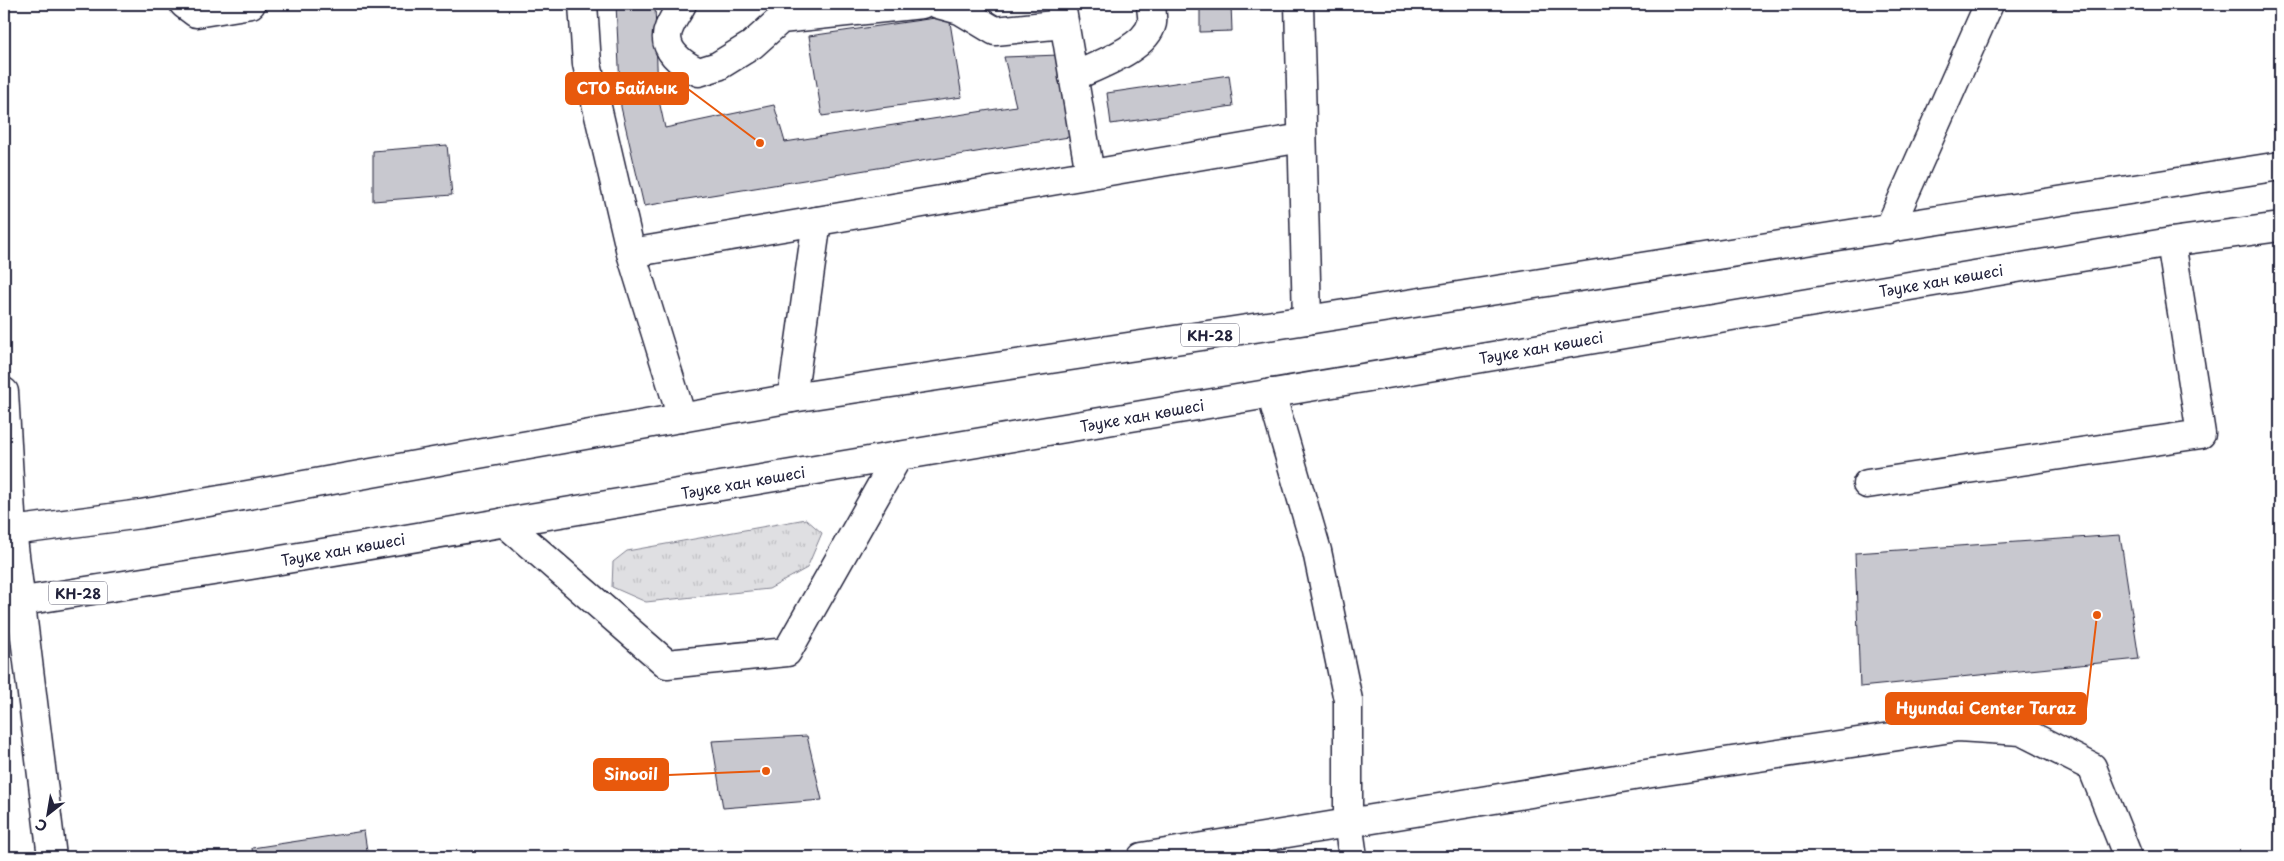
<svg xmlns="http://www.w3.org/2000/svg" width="2284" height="861" viewBox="0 0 2284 861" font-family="'Playpen Sans',sans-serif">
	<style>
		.grass { fill: url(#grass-tufts); stroke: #80808e }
		.building { fill: #c8c8cf; stroke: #22223b }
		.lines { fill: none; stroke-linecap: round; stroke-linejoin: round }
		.minor-casing { stroke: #22223b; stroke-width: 31 }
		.major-casing { stroke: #22223b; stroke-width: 31 }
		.minor { stroke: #fff; stroke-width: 28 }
		.major { stroke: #fff; stroke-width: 28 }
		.labels { text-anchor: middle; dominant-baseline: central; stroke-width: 4; stroke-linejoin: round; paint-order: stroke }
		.shield { fill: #fff; stroke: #646476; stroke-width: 1 }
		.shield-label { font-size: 14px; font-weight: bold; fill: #22223b }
		.street-label { font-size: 15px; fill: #22223b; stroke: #fff }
		.leader { fill: none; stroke: #e8590c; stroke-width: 2 }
		.callout-dot { fill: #e8590c; stroke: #fff; stroke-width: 2 }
		.callout { fill: #e8590c; stroke: #e8590c; stroke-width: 2 }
		.callout-label { font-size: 16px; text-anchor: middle; font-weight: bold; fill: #fff }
	</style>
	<defs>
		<pattern id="grass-tufts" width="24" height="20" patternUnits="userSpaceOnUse" patternTransform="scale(1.25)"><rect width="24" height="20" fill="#dfdfe2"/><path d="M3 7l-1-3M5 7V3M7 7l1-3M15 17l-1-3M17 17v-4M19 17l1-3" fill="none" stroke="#bfbfc3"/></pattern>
	</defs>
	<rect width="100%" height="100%" fill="#fff"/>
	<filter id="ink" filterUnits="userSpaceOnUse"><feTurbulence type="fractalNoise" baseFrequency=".02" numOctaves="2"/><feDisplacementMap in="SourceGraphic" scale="10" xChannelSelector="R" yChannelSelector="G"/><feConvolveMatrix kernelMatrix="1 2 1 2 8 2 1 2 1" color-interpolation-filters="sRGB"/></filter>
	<g filter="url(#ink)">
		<!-- grass -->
		<path class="grass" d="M806 519 822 533 807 568 769 589 646 602 612 587 613 562 627 551Z"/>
		<!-- building -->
		<g class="building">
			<path d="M616 4H655L658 96 665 128 774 105 785 142 1016 106 1004 57 1060 55 1075 136 644 206 621 107Z"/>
			<path d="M1200 4H1231L1232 31 1200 32Z"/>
			<path d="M949 16 962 97 822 116 809 36Z"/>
			<path d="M1229 75 1233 106 1111 124 1107 93Z"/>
			<path d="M447 145 452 195 373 201V151Z"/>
			<path d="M2120 535 2139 659 1860 687 1855 553Z"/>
			<path d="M807 736 822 800 723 808 712 741Z"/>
			<path d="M364 831 368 857H253L252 848Z"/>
		</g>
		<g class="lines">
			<!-- minor casing -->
			<g class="minor-casing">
				<g id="minor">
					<path d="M184 4 196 13 251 4"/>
					<path d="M583 4 587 64 631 253 682 418"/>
					<path d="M682 4C678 12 672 20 669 28 660 49 683 65 699 72L718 66 752 45 781 19 922 4"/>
					<path d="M938 4 960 10 995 31 1064 24"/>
					<path d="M1061 4 1090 174"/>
					<path d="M1299 4 1307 320"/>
					<path d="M1073 77C1095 66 1146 49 1152 23 1153 18 1151 10 1151 4"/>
					<path d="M1889 229 1989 4"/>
					<path d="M631 253 1302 138"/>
					<path d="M4 392 12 531 52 857"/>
					<path d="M1271 393 1317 551 1348 700V822L1353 857"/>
					<path d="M792 398 817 221"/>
					<path d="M1867 484 2201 434 2171 242"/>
					<path d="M504 522 667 664 787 652 898 456"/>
					<path d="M1142 857 1652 773 1958 727 2021 731 2092 767 2128 857"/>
				</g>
			</g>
			<!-- major casing -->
			<g class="major-casing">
				<g id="major">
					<path d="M4 532 141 514 792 398 1307 320 2280 166"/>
					<path d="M4 604 251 565 2171 242 2280 227"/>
				</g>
			</g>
			<!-- minor -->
			<use href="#minor" class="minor"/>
			<!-- major -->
			<use href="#major" class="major"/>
		</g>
	</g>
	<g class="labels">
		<!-- shield labels -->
		<g class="shield">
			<rect x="1181" y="323.5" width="58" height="23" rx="4"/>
			<rect x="49" y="581.5" width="58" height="23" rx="4"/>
		</g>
		<g class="shield-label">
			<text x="1210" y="335">КН-28</text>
			<text x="78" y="593">КН-28</text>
		</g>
		<!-- street labels -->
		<g class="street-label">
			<text transform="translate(1941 280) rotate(-10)">Тәуке хан көшесі</text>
			<text transform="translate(1541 347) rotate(-10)">Тәуке хан көшесі</text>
			<text transform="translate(1142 415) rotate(-10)">Тәуке хан көшесі</text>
			<text transform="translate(743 482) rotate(-10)">Тәуке хан көшесі</text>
			<text transform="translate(343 549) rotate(-10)">Тәуке хан көшесі</text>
		</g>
	</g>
	<!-- callouts -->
	<path class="leader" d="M760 143L688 89M2097 615L2086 709M766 771L668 775"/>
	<g class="callout-dot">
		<circle cx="760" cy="143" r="5"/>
		<circle cx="2097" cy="615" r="5"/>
		<circle cx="766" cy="771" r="5"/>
	</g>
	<g class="callout">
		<rect x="566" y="73" width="122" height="31" rx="5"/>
		<rect x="1886" y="693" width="200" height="31" rx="5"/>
		<rect x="594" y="759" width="74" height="31" rx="5"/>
	</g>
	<g class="callout-label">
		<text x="627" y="94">СТО Байлык</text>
		<text x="1986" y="714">Hyundai Center Taraz</text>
		<text x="631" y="780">Sinooil</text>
	</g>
	<!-- margin -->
	<rect width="2284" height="861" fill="none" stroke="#fff" stroke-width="20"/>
	<rect x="10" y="10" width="2264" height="841" fill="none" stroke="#22223b" stroke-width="2" filter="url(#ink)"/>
	<!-- north arrow -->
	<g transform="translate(48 814) rotate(211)" stroke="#ffffff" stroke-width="4" paint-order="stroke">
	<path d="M0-4L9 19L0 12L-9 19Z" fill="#22223b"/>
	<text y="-8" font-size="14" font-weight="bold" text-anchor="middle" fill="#22223b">С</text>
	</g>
</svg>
